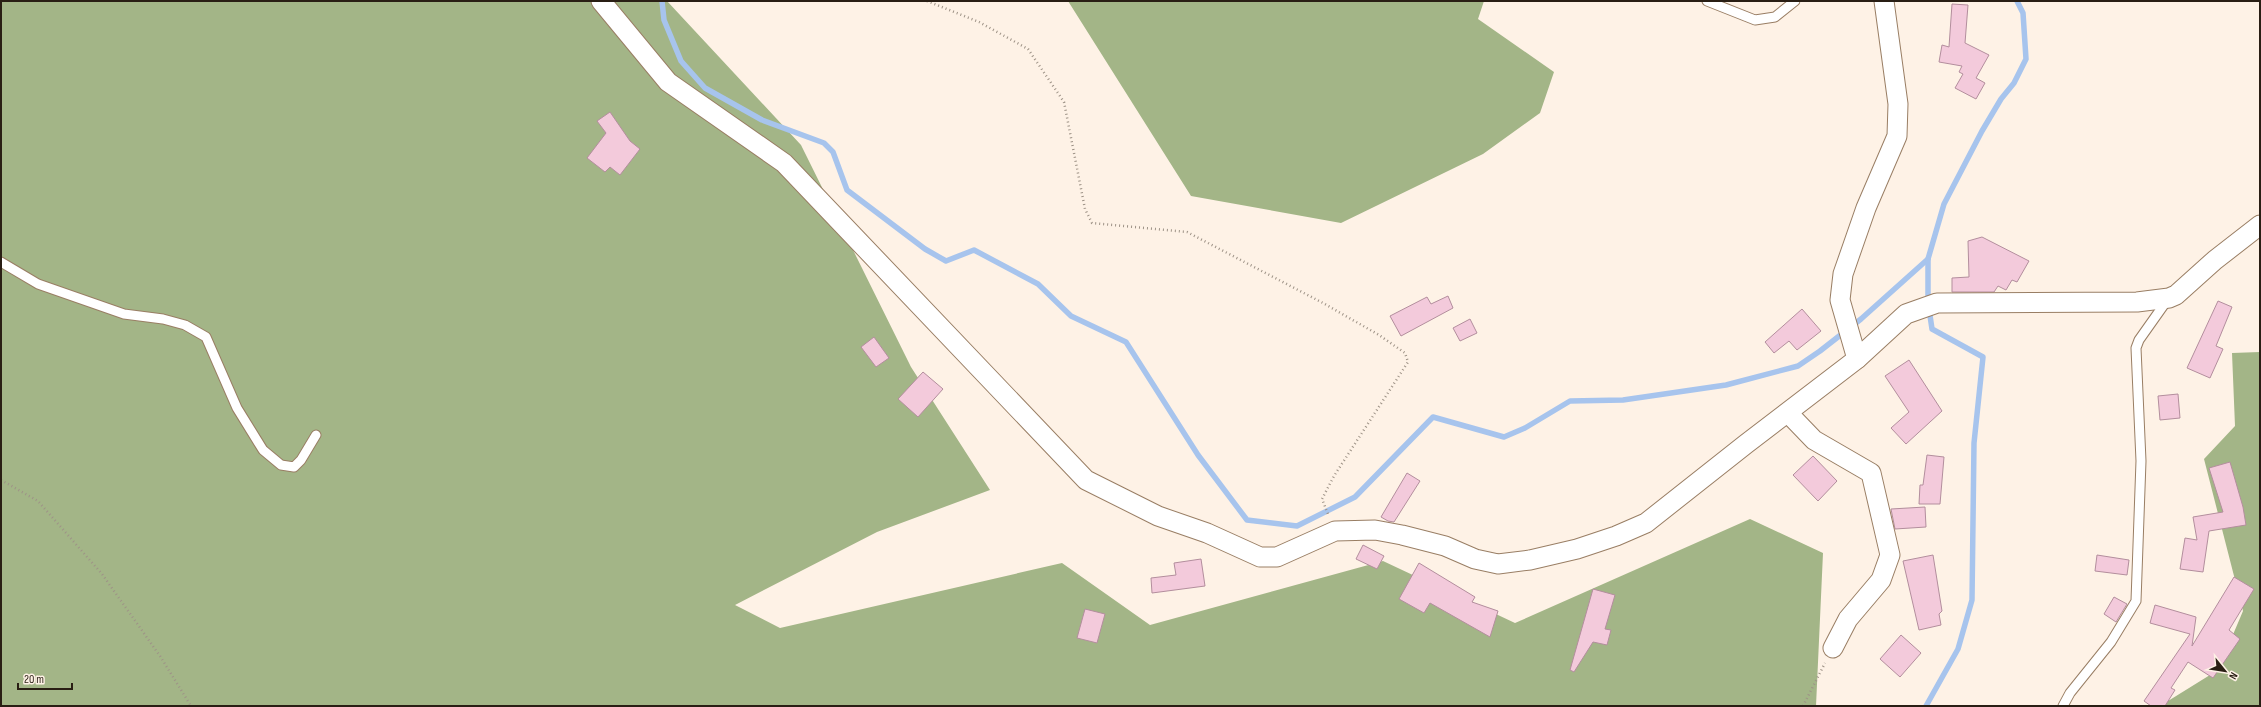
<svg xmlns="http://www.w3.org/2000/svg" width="2261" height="707" viewBox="0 0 2261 707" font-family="'Sofia Sans Condensed',sans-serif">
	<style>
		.forest { fill: #a3b587 }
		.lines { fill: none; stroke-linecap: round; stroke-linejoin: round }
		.stream { stroke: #a7c4ed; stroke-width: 5.5 }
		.building { fill: #f3cadb; stroke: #b38e9d }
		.service-casing { stroke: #997e64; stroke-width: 11 }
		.minor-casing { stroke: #997e64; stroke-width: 21 }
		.path { stroke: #9e9387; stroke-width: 2.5; stroke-dasharray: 1 3; stroke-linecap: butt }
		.service { stroke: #fff; stroke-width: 9 }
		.minor { stroke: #fff; stroke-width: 19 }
	</style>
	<rect width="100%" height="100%" fill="#fef2e6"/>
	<!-- forest -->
	<g class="forest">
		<path d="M1 1H667L801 145 911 367 990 490 877 532 735 605 780 628 1062 563 1150 625 1383 561 1515 623 1750 519 1823 553 1816 706H1Z"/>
		<path d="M1068 1H1484L1478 19 1554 72 1540 113 1483 154 1341 223 1191 196Z"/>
		<path d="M2260 352V706H2160L2218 670 2243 611 2204 459 2235 426 2232 353Z"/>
	</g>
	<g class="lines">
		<!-- stream -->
		<g class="stream">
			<path d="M662 1 664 20 681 61 705 88 762 120 824 143 833 152 847 190 925 249 946 261 974 250 1038 284 1071 316 1126 342 1198 455 1247 520 1297 526 1355 497 1433 417 1504 437 1525 428 1570 401 1623 400 1726 385 1798 366 1820 351 1861 319 1928 259"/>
			<path d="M1926 706 1958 649 1972 600 1974 443 1983 357 1932 329 1928 302V259L1944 204 1982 131 2001 99 2014 83 2026 59 2023 13 2017 1"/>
		</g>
	</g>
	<!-- building -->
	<g class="building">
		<path d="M1952 4 1968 5 1965 43 1989 55 1976 78 1985 83 1976 99 1955 88 1963 74 1959 72 1962 66 1939 62 1942 45 1949 47Z"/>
		<path d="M610 112 630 141 640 149 620 175 610 167 605 172 587 158 606 133 597 121Z"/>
		<path d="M1982 237 2029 261 2017 282 2012 280 2006 290 1998 286 1994 292H1952V278L1969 277 1968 241Z"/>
		<path d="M1448 296 1453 308 1401 336 1390 316 1427 297 1431 304Z"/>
		<path d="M2218 301 2232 307 2216 346 2223 349 2210 378 2187 368Z"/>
		<path d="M1802 309 1821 331 1797 350 1789 341 1774 353 1765 342Z"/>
		<path d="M1470 319 1477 333 1460 341 1453 328Z"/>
		<path d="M874 337 889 358 876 367 861 347Z"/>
		<path d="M1909 360 1942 411 1906 444 1891 428 1909 412 1885 376Z"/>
		<path d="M923 372 943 389 918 417 898 399Z"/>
		<path d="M2178 394 2180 418 2160 420 2158 396Z"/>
		<path d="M1927 455 1944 457 1940 504H1919L1920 485H1923Z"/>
		<path d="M1813 456 1837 481 1818 501 1793 475Z"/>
		<path d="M2230 462 2243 507 2246 525 2209 531 2203 572 2180 569 2185 538 2197 540 2193 517 2223 512 2209 468Z"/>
		<path d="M1407 473 1420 481 1394 522 1388 521 1381 517Z"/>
		<path d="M1925 507 1926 527 1895 529 1891 509Z"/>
		<path d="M1363 545 1384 556 1377 569 1356 559Z"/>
		<path d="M1933 555 1942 611 1939 614 1941 625 1919 630 1903 561Z"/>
		<path d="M2097 555 2129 560 2127 575 2095 571Z"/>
		<path d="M1201 559 1205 586 1152 593 1151 578 1176 575 1174 563Z"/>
		<path d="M1419 563 1475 597 1472 602 1498 611 1490 637 1430 603 1424 613 1399 599Z"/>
		<path d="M2234 577 2254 589 2229 630 2240 639 2213 678 2188 662 2171 688 2175 690 2165 706H2151L2144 701 2190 634 2150 623 2155 605 2196 617 2192 646Z"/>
		<path d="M1593 589 1615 595 1605 629 1611 630 1607 645 1593 642 1574 672 1570 670Z"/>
		<path d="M2114 597 2127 604 2116 622 2104 614Z"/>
		<path d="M1085 609 1105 614 1097 643 1077 638Z"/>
		<path d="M1901 635 1921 653 1900 677 1880 659Z"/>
	</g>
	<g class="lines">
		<!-- service casing -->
		<g class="service-casing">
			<g id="service">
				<path d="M1707 1 1755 20 1775 17 1795 1"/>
				<path d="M1 262 38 284 124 314 163 319 185 325 206 337 237 408 263 450 281 465 294 467 301 460 316 435"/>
				<path d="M2063 706 2070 693 2111 642 2136 601 2141 461 2136 348 2139 340 2168 299"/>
			</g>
		</g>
		<!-- minor casing -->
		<g class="minor-casing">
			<g id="minor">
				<path d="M601 1 668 82 784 163 1086 480 1158 516 1207 533 1260 557H1277L1335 531 1375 530 1402 535 1445 546 1475 559 1498 564 1530 560 1577 549 1616 536 1646 523 1746 444 1857 359 1906 314 1937 303 2137 302 2169 298 2176 295 2215 260 2260 225"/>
				<path d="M1857 359 1840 300 1843 274 1866 208 1897 136 1898 104 1884 1"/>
				<path d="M1788 413 1814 440 1871 473 1890 555 1881 580 1848 619 1833 648"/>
			</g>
		</g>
		<!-- path -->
		<g class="path">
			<path d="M927 1 979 22 1028 49 1064 102 1085 209 1092 223 1187 232 1323 303 1379 335 1405 353 1408 362 1334 476 1322 499 1328 514"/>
			<path d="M1 480 38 501 102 574 160 656 191 706"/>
			<path d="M1803 706 1825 663"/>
		</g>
		<!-- service -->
		<use href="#service" class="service"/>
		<!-- minor -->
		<use href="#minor" class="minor"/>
	</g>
	<!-- border -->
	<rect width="2261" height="707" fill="none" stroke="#291e14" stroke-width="4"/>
	<!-- north arrow -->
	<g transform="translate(2225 671) rotate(120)" stroke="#fef2e6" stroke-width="3" paint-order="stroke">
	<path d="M0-3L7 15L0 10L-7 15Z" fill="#291e14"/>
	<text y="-6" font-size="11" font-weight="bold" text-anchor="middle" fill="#291e14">N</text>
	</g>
	<!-- scale -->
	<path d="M18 683v6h54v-6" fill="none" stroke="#291e14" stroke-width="2"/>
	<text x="24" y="683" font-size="12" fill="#291e14" stroke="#fef2e6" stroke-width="3" paint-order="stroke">20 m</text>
</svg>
